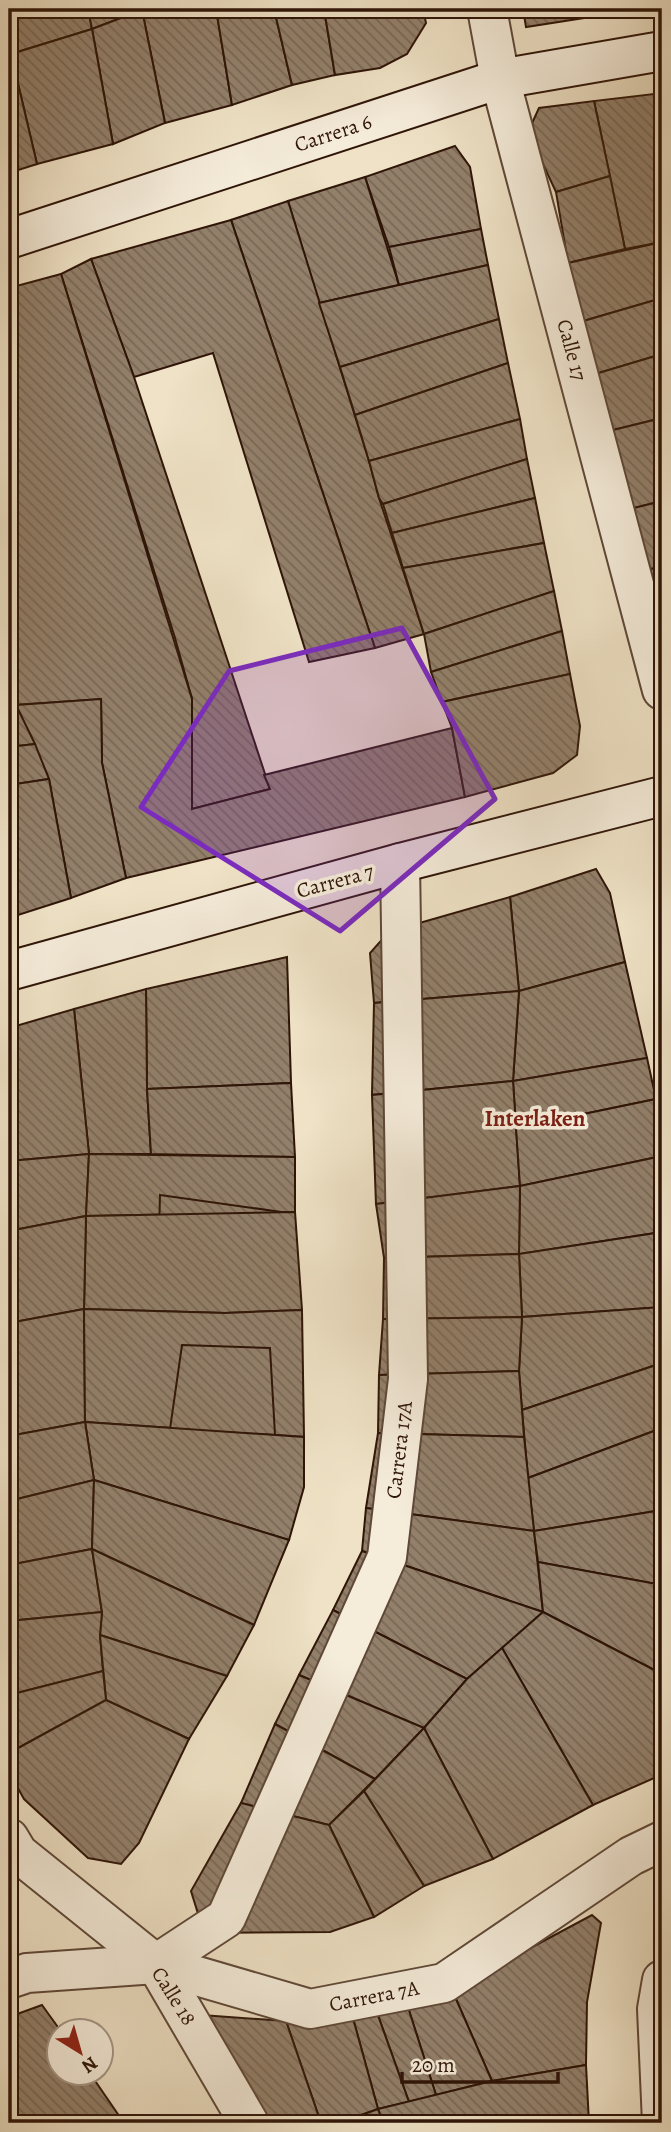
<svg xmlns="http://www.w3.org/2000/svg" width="671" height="2132" viewBox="0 0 671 2132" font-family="Alegreya,serif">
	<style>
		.building { fill: url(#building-back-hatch); stroke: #2f1508; stroke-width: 2 }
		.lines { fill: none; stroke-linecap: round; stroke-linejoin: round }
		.street-casing { stroke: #5f4838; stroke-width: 42 }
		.secondary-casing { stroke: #2f1508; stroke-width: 42 }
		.street { stroke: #f5ecda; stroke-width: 38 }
		.secondary { stroke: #f5ecda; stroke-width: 38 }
		.marked { fill: #7b2cbf; fill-opacity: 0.2; stroke: #7b2cbf; stroke-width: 5; stroke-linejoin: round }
		.labels { text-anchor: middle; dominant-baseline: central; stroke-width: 7; stroke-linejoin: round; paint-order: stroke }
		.street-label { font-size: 21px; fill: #2f1508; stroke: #f5ecda }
		.neighbourhood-label { font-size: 23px; font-weight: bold; fill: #7a1f14; stroke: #f5ecda }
	</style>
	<defs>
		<pattern id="building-back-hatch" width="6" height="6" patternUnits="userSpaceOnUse" patternTransform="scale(1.75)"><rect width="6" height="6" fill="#93806b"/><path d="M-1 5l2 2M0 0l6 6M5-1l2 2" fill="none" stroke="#786856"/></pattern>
	</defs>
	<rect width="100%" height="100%" fill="#efe2c6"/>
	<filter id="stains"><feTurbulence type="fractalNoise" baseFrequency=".00286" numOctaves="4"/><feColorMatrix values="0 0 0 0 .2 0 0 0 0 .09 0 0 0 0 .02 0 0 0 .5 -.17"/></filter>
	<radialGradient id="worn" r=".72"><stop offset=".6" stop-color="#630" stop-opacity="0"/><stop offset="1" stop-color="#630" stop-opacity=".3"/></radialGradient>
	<!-- building -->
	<g class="building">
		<path d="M9 9H88L92 29 11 54 9 43Z"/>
		<path d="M88 9H142V10L92 29Z"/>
		<path d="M145 9H216L232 105 165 123 142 10Z"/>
		<path d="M216 9H274L292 85 232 105Z"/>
		<path d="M274 9H324L335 75 292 85Z"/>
		<path d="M324 9H423L426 23 407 54 380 68 335 75Z"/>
		<path d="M523 9H603L604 15 526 27Z"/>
		<path d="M603 9H641L604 15Z"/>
		<path d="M142 10 165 123 113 144 92 29Z"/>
		<path d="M92 29 113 144 37 164 11 54Z"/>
		<path d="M11 54 37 164 9 173V55Z"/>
		<path d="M662 93V242L625 249 594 101Z"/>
		<path d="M594 101 610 176 556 192 528 132 539 108Z"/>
		<path d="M455 146 470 167 481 229 389 247 365 177Z"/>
		<path d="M610 176 625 249 568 263 556 192Z"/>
		<path d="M365 177 399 285 319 303 288 201Z"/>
		<path d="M288 201 369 461 379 498 424 634 375 648 231 220Z"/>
		<path d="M231 220 375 648 309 662 213 353 134 377 91 259Z"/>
		<path d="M481 229 488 265 399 285 389 247Z"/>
		<path d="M662 242V298L580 322 568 263Z"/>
		<path d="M91 259 134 377 270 789 192 809V699L175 638 61 274Z"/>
		<path d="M488 265 499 319 340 367 319 303Z"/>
		<path d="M61 274 192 699V809L270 789 264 775 452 728 465 797 126 878 102 763 101 699 16 705 9 686V288Z"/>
		<path d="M662 298V354L592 375 580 322Z"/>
		<path d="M499 319 508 363 355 415 340 367Z"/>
		<path d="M662 354V418L609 431 592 375Z"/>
		<path d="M508 363 520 419 369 461 355 415Z"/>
		<path d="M662 418V501L626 510 609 431Z"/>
		<path d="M520 419 527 459 383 504 379 498 369 461Z"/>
		<path d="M527 459 535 498 392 533 383 504Z"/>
		<path d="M535 498 544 543 403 568 392 533Z"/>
		<path d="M662 501V566L641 572 626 510Z"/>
		<path d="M544 543 554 591 424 634 403 568Z"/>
		<path d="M662 566V636L641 572Z"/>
		<path d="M554 591 562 631 431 672 424 634Z"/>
		<path d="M562 631 570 674 442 702 431 672Z"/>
		<path d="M570 674 580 726 577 755 553 773 465 797 452 728 442 702Z"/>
		<path d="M9 686 16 705 9 706Z"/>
		<path d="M101 699 102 763 126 878 71 898 49 779 16 705Z"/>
		<path d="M16 705 35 744 9 747V706Z"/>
		<path d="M35 744 49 779 9 785V747Z"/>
		<path d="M49 779 71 898 18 915 9 876V785Z"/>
		<path d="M596 869 610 893 625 962 519 991 510 897Z"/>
		<path d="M9 876 18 915 9 917Z"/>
		<path d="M510 897 519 991 374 1003 370 953 386 935 423 922Z"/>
		<path d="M287 957 291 1083 147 1089 146 989Z"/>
		<path d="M625 962 647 1058 513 1081 519 991Z"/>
		<path d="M146 989 147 1089 151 1154H89L74 1009Z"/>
		<path d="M519 991 513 1081 372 1095 374 1003Z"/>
		<path d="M74 1009 89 1154 9 1161V1028Z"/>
		<path d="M647 1058 656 1099 516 1128 513 1081Z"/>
		<path d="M513 1081 520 1186 376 1204 372 1095Z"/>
		<path d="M291 1083 295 1157 151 1154 147 1089Z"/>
		<path d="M656 1099 662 1130V1156L520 1186 516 1128Z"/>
		<path d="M89 1154 86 1216 9 1231V1161Z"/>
		<path d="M89 1154 295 1157V1212L86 1216Z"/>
		<path d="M662 1156V1232L519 1254 520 1186Z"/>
		<path d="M520 1186 519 1254 384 1258 376 1204Z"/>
		<path d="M160 1195 289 1213 291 1282 158 1273Z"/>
		<path d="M295 1212 302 1310 225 1313 84 1309 86 1216Z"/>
		<path d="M86 1216 84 1309 9 1323V1231Z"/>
		<path d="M662 1232V1307L522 1317 519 1254Z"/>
		<path d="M519 1254 522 1317 383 1319 384 1258Z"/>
		<path d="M662 1307V1363L522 1410 519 1371 522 1317Z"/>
		<path d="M84 1309 85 1422 9 1436V1323Z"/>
		<path d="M84 1309 225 1313 302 1310 304 1437 85 1422Z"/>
		<path d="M522 1317 519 1371 379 1375 383 1319Z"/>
		<path d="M182 1345 270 1348 275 1435 170 1429Z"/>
		<path d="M662 1363V1428L528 1478 522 1410Z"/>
		<path d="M519 1371 524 1437 378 1433 379 1375Z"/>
		<path d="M85 1422 304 1437V1487L289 1540 94 1480Z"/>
		<path d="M85 1422 94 1480 9 1501V1436Z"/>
		<path d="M662 1428V1510L534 1531 528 1478Z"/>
		<path d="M378 1433 524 1437 534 1531 366 1508Z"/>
		<path d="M94 1480 92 1549 9 1565V1501Z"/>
		<path d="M94 1480 289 1540 254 1625 92 1549Z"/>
		<path d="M366 1508 534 1531 543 1612 362 1551Z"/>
		<path d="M662 1510V1585L538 1562 534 1531Z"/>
		<path d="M92 1549 102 1612 9 1621V1565Z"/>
		<path d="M92 1549 254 1625 227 1676 100 1635 102 1612Z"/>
		<path d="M362 1551 543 1612 467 1679 333 1610Z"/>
		<path d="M538 1562 662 1585V1674L543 1612Z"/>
		<path d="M333 1610 467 1679 424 1728 299 1675Z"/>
		<path d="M102 1612 100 1635 103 1671 9 1695V1621Z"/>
		<path d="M543 1612 662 1674 661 1775 593 1805 502 1648Z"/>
		<path d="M100 1635 227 1676 189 1739 106 1700Z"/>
		<path d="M502 1648 593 1805 493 1859 424 1728 467 1679Z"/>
		<path d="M103 1671 106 1700 9 1753V1695Z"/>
		<path d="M299 1675 424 1728 375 1779 275 1724Z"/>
		<path d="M106 1700 189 1739 139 1843 121 1864 88 1858 24 1799 9 1772V1753Z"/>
		<path d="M275 1724 375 1779 329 1825 241 1803Z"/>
		<path d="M424 1728 493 1859 424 1886 364 1791Z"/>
		<path d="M364 1791 424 1886 374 1917 329 1825Z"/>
		<path d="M241 1803 329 1825 374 1917 330 1932 204 1933 191 1891Z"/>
		<path d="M592 1915 601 1923 587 2002 586 2065 492 2081 452 1990Z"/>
		<path d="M452 1990 492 2081 436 2095 406 2001Z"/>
		<path d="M406 2001 436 2095 409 2102 375 2007Z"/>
		<path d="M42 2005 60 2030V2072H89L124 2123H9V2017Z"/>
		<path d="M375 2007 409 2102 378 2109 351 2011Z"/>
		<path d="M351 2011 378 2109 339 2123H321L286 2021Z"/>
		<path d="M201 2015 286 2021 321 2123H235Z"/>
		<path d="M586 2065 589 2123H383L378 2109 492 2081Z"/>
		<path d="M378 2109 383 2123H339Z"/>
	</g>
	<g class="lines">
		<!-- street casing -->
		<g class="street-casing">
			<g id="street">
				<path d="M487 9 500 79 662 690"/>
				<path d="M9 1838 18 1853 156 1964 249 2123"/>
				<path d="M156 1964 226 1918 387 1557 408 1379 400 863"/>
				<path d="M9 1979 27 1973 156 1964 310 2009 444 1983 631 1856 662 1841"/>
				<path d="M662 2123 657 2009 662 1980"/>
			</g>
		</g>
		<!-- secondary casing -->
		<g class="secondary-casing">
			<g id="secondary">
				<path d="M9 239 500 79 662 51"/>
				<path d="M9 971 400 863 662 796"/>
			</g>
		</g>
		<!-- street -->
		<use href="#street" class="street"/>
		<!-- secondary -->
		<use href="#secondary" class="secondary"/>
	</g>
	<!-- marked area -->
	<path class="marked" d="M402 628 495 799 340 931 141 807 229 671Z"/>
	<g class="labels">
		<!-- street labels -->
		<g class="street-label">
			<text transform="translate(333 133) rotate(-18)">Carrera 6</text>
			<text transform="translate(572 350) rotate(75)">Calle 17</text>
			<text transform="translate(335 881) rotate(-15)">Carrera 7</text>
			<text transform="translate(399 1450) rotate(-83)">Carrera 17A</text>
			<text transform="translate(174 1996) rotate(58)">Calle 18</text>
			<text transform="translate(374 1996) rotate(-11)">Carrera 7A</text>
		</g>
		<!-- neighbourhood labels -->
		<g class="neighbourhood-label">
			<text x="535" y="1118">Interlaken</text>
		</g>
	</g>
	<!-- margin -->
	<rect width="671" height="2132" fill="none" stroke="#efe2c6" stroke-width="35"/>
	<rect x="10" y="10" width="650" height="2111" fill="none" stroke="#2f1508" stroke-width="3.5"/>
	<rect x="18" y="18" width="636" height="2097" fill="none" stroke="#2f1508" stroke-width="2"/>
	<!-- north arrow -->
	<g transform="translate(80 2052) rotate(143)"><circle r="33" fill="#f5ecda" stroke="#a69686" stroke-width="2"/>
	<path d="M0-5L12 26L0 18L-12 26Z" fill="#8f2418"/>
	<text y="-10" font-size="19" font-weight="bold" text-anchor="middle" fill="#2f1508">N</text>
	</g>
	<!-- scale -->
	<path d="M402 2072v10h156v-10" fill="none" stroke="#2f1508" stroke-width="3.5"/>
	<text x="412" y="2072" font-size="21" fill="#2f1508" stroke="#f5ecda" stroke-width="5" paint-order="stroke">20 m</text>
	<rect width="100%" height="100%" filter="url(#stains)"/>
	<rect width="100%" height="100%" fill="url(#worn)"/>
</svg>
